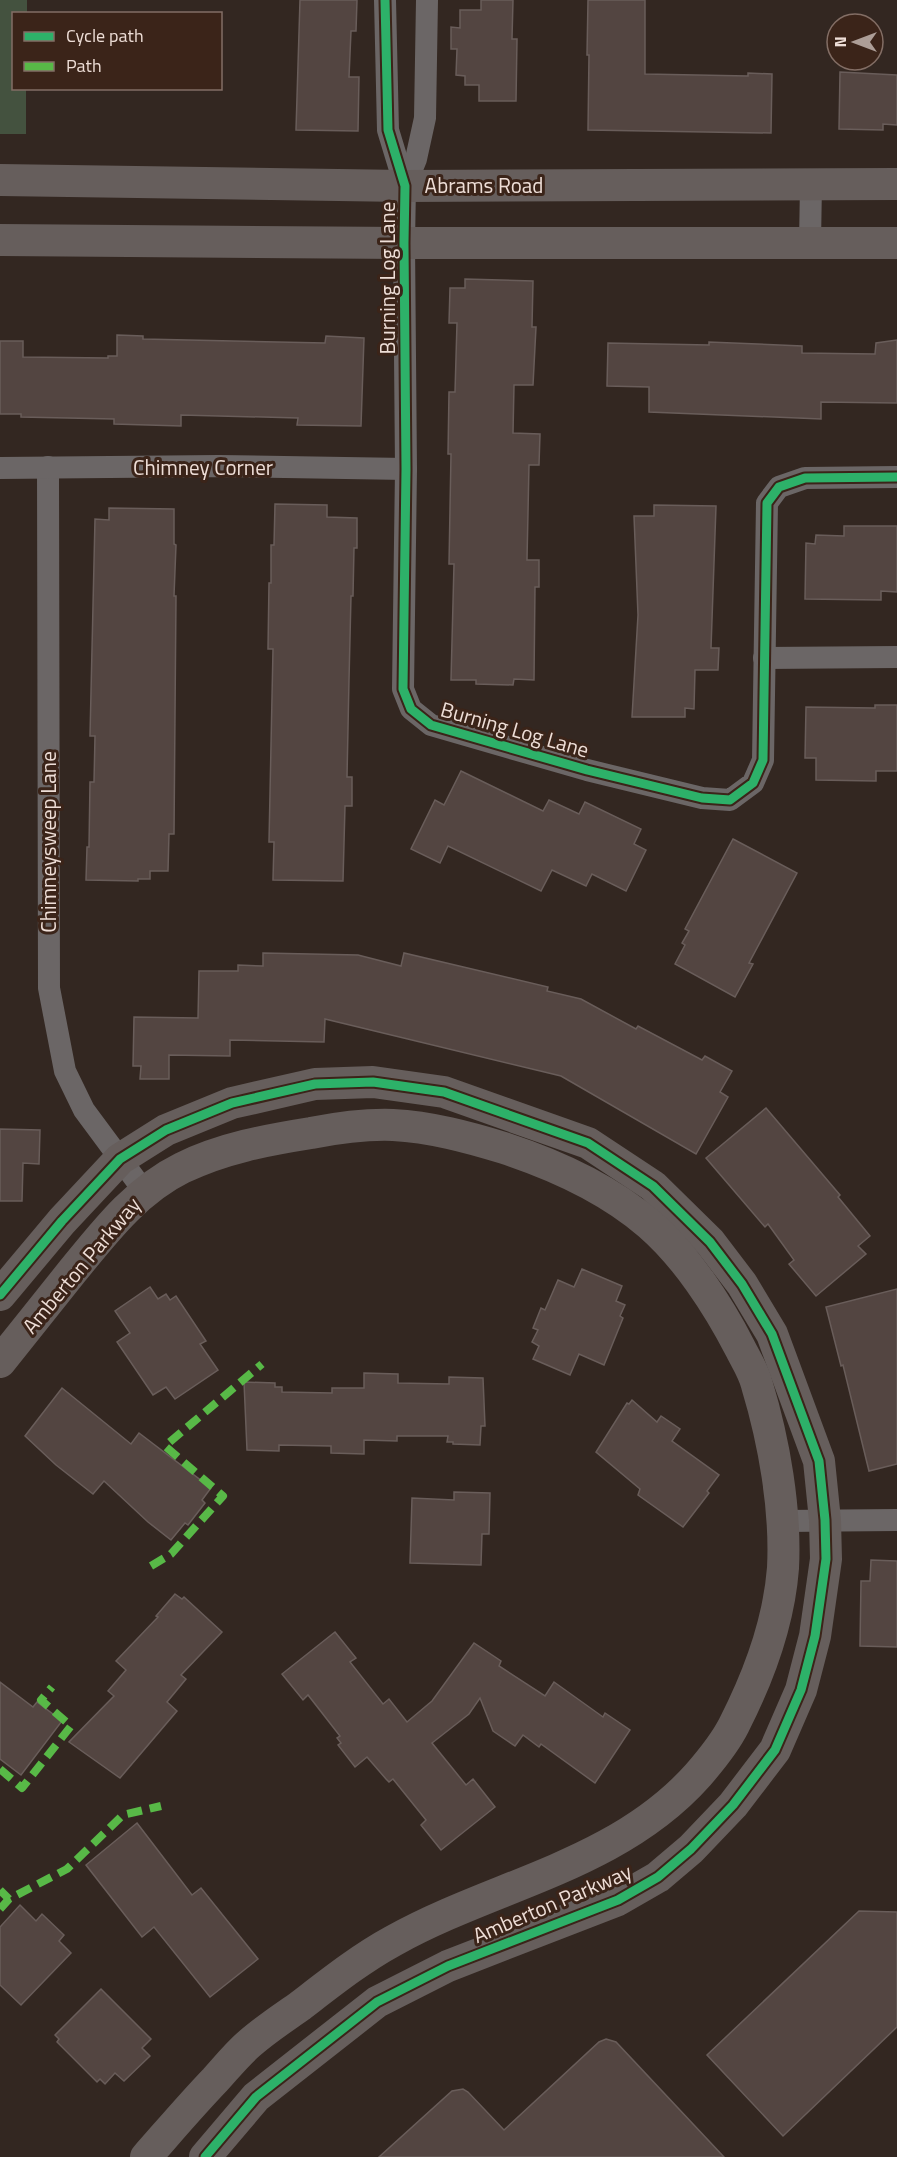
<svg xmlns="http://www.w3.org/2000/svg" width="897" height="2157" viewBox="0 0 897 2157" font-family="'Titillium Web',sans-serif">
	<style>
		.green { fill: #44523f }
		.building { fill: #534541; stroke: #695d5a; stroke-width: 1.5 }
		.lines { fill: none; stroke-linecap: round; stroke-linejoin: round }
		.street { stroke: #6b6666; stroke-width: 22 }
		.secondary { stroke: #665e5c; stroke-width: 32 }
		.quiet { stroke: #58b947; stroke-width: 8; stroke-dasharray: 15 8; stroke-linecap: butt }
		.cycleway-casing { stroke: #3b2419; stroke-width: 13 }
		.cycleway { stroke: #2db169; stroke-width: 9 }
		.labels { text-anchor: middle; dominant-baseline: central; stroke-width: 6; stroke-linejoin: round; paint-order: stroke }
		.street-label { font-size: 21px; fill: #eeded7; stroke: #3b2419 }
	</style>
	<rect width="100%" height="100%" fill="#332721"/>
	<!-- green -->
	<path class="green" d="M0 0H27V13L14 14V88L26 89V134H0Z"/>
	<!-- building -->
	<g class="building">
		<path d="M300 0H357L356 31H351L349 77H359L358 131 296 130Z"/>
		<path d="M481 0H513L512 39H517L516 101H479V85H465V76L456 75 457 49H451V27L460 28V10H481Z"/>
		<path d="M588 0H645V74L748 76V73L772 74 771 133 588 130 589 55H587Z"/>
		<path d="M840 72 897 75V125L883 124V130L839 129Z"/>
		<path d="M465 279 533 281 532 327H536L533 385H514L513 433 540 434 539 465H529L527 560H539V587H535L534 680 514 679 513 685 476 684V680H451L454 564H449L451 454H448L449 392H455L457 323H449L450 288H465Z"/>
		<path d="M117 335 143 336V339L325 343 326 336 364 338 361 426 297 425 298 418 181 415V426L114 424V419L21 417V414H0V341H23V357L108 358V356H117Z"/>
		<path d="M897 340V403L821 402V419L649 412V387L607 386 608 343 709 345V342L802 346V353L875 354 876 343Z"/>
		<path d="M275 504 327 505V517L357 518V548H354L353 596H351L349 680 347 777H352V806H345L343 881 273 880 274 842H269L273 649H268L269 583H271V545H274Z"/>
		<path d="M654 505 716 506 711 648H719L718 670H695L694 709 685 708V717H632L638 615 634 516H654Z"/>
		<path d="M109 508 174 509V544L176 545 174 596H176L174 834H169L168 871H150V879H138V881L86 880 87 847H89L90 782H94L95 736H90L95 519 109 520Z"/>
		<path d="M844 526H897V592L881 591V600L805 599 806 543 815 544 816 535 844 536Z"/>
		<path d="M875 705H897V771H876V781L816 780V758H805L806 707 875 708Z"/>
		<path d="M461 771 543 811 549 800 579 814 585 802 641 829 634 844 646 850 626 891 592 874 586 886 552 870 541 891 448 846 440 863 411 849 435 800 444 805Z"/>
		<path d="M733 839 797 873 749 963 753 964 735 997 675 964 685 945 682 943 689 931 685 929Z"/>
		<path d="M263 953 358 955 401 966 404 953 548 987 547 991 581 999 636 1029 638 1026 702 1060 705 1056 732 1071 720 1092 728 1097 696 1154 561 1076 325 1019 324 1042 230 1040V1056L169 1055V1079H140L141 1066H133L134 1017 198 1018 199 971H238V965L263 966Z"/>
		<path d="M766 1108 840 1195 838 1197 870 1236 858 1246 866 1254 816 1296 789 1264 794 1260 768 1224 765 1227 706 1158Z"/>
		<path d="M0 1129 40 1130 39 1164 23 1163 22 1201H0Z"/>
		<path d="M582 1269 622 1286 616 1301 625 1305 620 1316 623 1318 604 1365 579 1354 570 1375 533 1359 539 1346 532 1342 538 1330 533 1328 541 1308 545 1310 558 1280 574 1287Z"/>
		<path d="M150 1287 158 1299 166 1294 170 1300 176 1296 206 1341 200 1344 218 1370 175 1399 166 1387 153 1395 117 1342 130 1333 115 1311Z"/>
		<path d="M897 1289V1464L869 1471 843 1365 841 1366 826 1307Z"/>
		<path d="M364 1373 398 1374V1383L449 1384V1377L483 1378 485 1426H481L480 1445 453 1444V1442H447L448 1436H397V1441L364 1440V1454L331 1453V1446L279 1445V1451L247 1450 244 1382 275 1383V1387H282V1392L332 1393V1388H364Z"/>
		<path d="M62 1388 131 1444 139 1433 211 1488 202 1500 205 1503 188 1525 185 1523 171 1540 148 1522 104 1481 93 1494 56 1465 25 1436Z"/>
		<path d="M632 1400 657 1422 661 1416 680 1429 672 1441 719 1475 707 1491 709 1493 683 1527 638 1495 640 1489 596 1452 627 1403 629 1404Z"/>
		<path d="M454 1492 490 1493 489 1534H482L481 1565 410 1563 412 1498 454 1500Z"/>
		<path d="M871 1560 897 1561V1647L860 1646 861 1581H870Z"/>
		<path d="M175 1594 182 1599 184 1597 222 1632 181 1675 186 1679 167 1702 177 1711 120 1778 69 1742 114 1696 108 1691 126 1670 116 1661 158 1617 156 1616Z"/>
		<path d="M335 1632 356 1658 350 1662 383 1704 389 1699 407 1722 432 1701 474 1643 501 1661 499 1666 545 1696 554 1682 603 1717 605 1713 630 1730 595 1783 541 1744 539 1747 523 1735 515 1746 493 1731 480 1698 469 1714 432 1743 466 1785 473 1779 495 1807 441 1850 421 1825 426 1820 393 1779 389 1782 386 1779 367 1757 355 1767 338 1745 341 1743 337 1738 340 1736 308 1695 303 1700 282 1674Z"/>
		<path d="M0 1682 33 1707 37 1702 62 1721 21 1775 0 1759Z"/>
		<path d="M137 1823 192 1895 201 1888 258 1959 210 1997 154 1927 142 1937 86 1865Z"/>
		<path d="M20 1905 36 1921 42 1914 64 1935 59 1941 71 1953 21 2005 0 1985V1927Z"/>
		<path d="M859 1911 897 1912V2027L783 2136 707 2055Z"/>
		<path d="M101 1989 151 2039 142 2048 150 2056 124 2081 115 2073 105 2084 100 2079 97 2082 57 2042 59 2039 55 2035Z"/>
		<path d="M606 2039 616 2042 724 2157H379L452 2091 463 2089 468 2092 504 2130 599 2042Z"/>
	</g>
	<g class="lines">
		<!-- street -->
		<g class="street">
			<path d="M385 0 388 130 405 186 404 243 406 469 403 689 411 709 431 725 587 770 702 798 730 800 753 783 763 760 767 503 779 487 805 478 897 477"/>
			<path d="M405 186 416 159 425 118 427 0"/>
			<path d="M810 243 811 184"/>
			<path d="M48 467 49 988 65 1071 84 1110 144 1191"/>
			<path d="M0 468 219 466 406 469"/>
			<path d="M764 658 897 657"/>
			<path d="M783 1521 897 1520"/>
		</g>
		<!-- secondary -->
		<g class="secondary">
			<path d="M0 180 405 186 897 184"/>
			<path d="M0 240 404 243H897"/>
			<path d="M0 1295 62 1221 120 1159 166 1130 232 1103 315 1084 373 1082 444 1092 588 1143 653 1186 710 1242 742 1284 772 1334 819 1461 825 1520 826 1559 815 1636 801 1690 775 1750 733 1805 691 1849 658 1877 618 1900 448 1966 377 2002 256 2097 205 2157"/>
			<path d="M0 1362C24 1332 47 1303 71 1273 103 1234 135 1191 182 1168 223 1148 267 1140 311 1133 337 1128 366 1124 393 1125 431 1127 468 1137 504 1148 556 1165 607 1188 649 1224 686 1256 718 1305 740 1348 746 1360 754 1372 757 1385 774 1441 786 1509 783 1568 779 1621 758 1678 734 1725 725 1743 711 1760 698 1775 617 1866 495 1884 393 1941 360 1959 330 1983 300 2006 283 2018 266 2029 250 2043 237 2054 226 2068 215 2080 191 2105 169 2131 146 2157"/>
		</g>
		<!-- quiet -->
		<g class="quiet">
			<path d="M151 1566 171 1554 223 1496 165 1446 262 1364"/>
			<path d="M0 1769 22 1788 71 1726 41 1700 52 1687"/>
			<path d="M0 1890 9 1899"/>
			<path d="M0 1909 9 1899 67 1869 123 1815 161 1806"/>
		</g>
		<!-- cycleway casing -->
		<g class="cycleway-casing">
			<g id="cycleway">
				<path d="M385 0 388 130 405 186 404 243 406 469 403 689 411 709 431 725 587 770 702 798 730 800 753 783 763 760 767 503 779 487 805 478 897 477"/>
				<path d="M0 1295 62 1221 120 1159 166 1130 232 1103 315 1084 373 1082 444 1092 588 1143 653 1186 710 1242 742 1284 772 1334 819 1461 825 1520 826 1559 815 1636 801 1690 775 1750 733 1805 691 1849 658 1877 618 1900 448 1966 377 2002 256 2097 205 2157"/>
			</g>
		</g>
		<!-- cycleway -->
		<use href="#cycleway" class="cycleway"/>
	</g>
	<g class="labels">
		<!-- street labels -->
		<g class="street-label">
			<text x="484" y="185">Abrams Road</text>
			<text transform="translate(387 278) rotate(-90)">Burning Log Lane</text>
			<text x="203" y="467">Chimney Corner</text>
			<text transform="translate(515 729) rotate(16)">Burning Log Lane</text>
			<text transform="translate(48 842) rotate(-90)">Chimneysweep Lane</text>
			<text transform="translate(81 1265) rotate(-50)">Amberton Parkway</text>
			<text transform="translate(552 1903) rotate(-23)">Amberton Parkway</text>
		</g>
	</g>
	<!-- legend -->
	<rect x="12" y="12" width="210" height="78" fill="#3b2419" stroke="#836e65" stroke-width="1.5"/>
	<rect x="24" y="32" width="30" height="9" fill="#2db169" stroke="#836e65" stroke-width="1.5"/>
	<text x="66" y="42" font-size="18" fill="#eeded7">Cycle path</text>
	<rect x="24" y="62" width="30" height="9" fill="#58b947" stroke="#836e65" stroke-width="1.5"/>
	<text x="66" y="72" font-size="18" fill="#eeded7">Path</text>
	<!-- north arrow -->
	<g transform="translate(855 42) rotate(270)"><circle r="28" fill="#3b2419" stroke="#836e65" stroke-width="1.5"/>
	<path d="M0-4.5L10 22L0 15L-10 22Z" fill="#ad9e97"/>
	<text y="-9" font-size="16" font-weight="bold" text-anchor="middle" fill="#eeded7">N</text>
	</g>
</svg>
